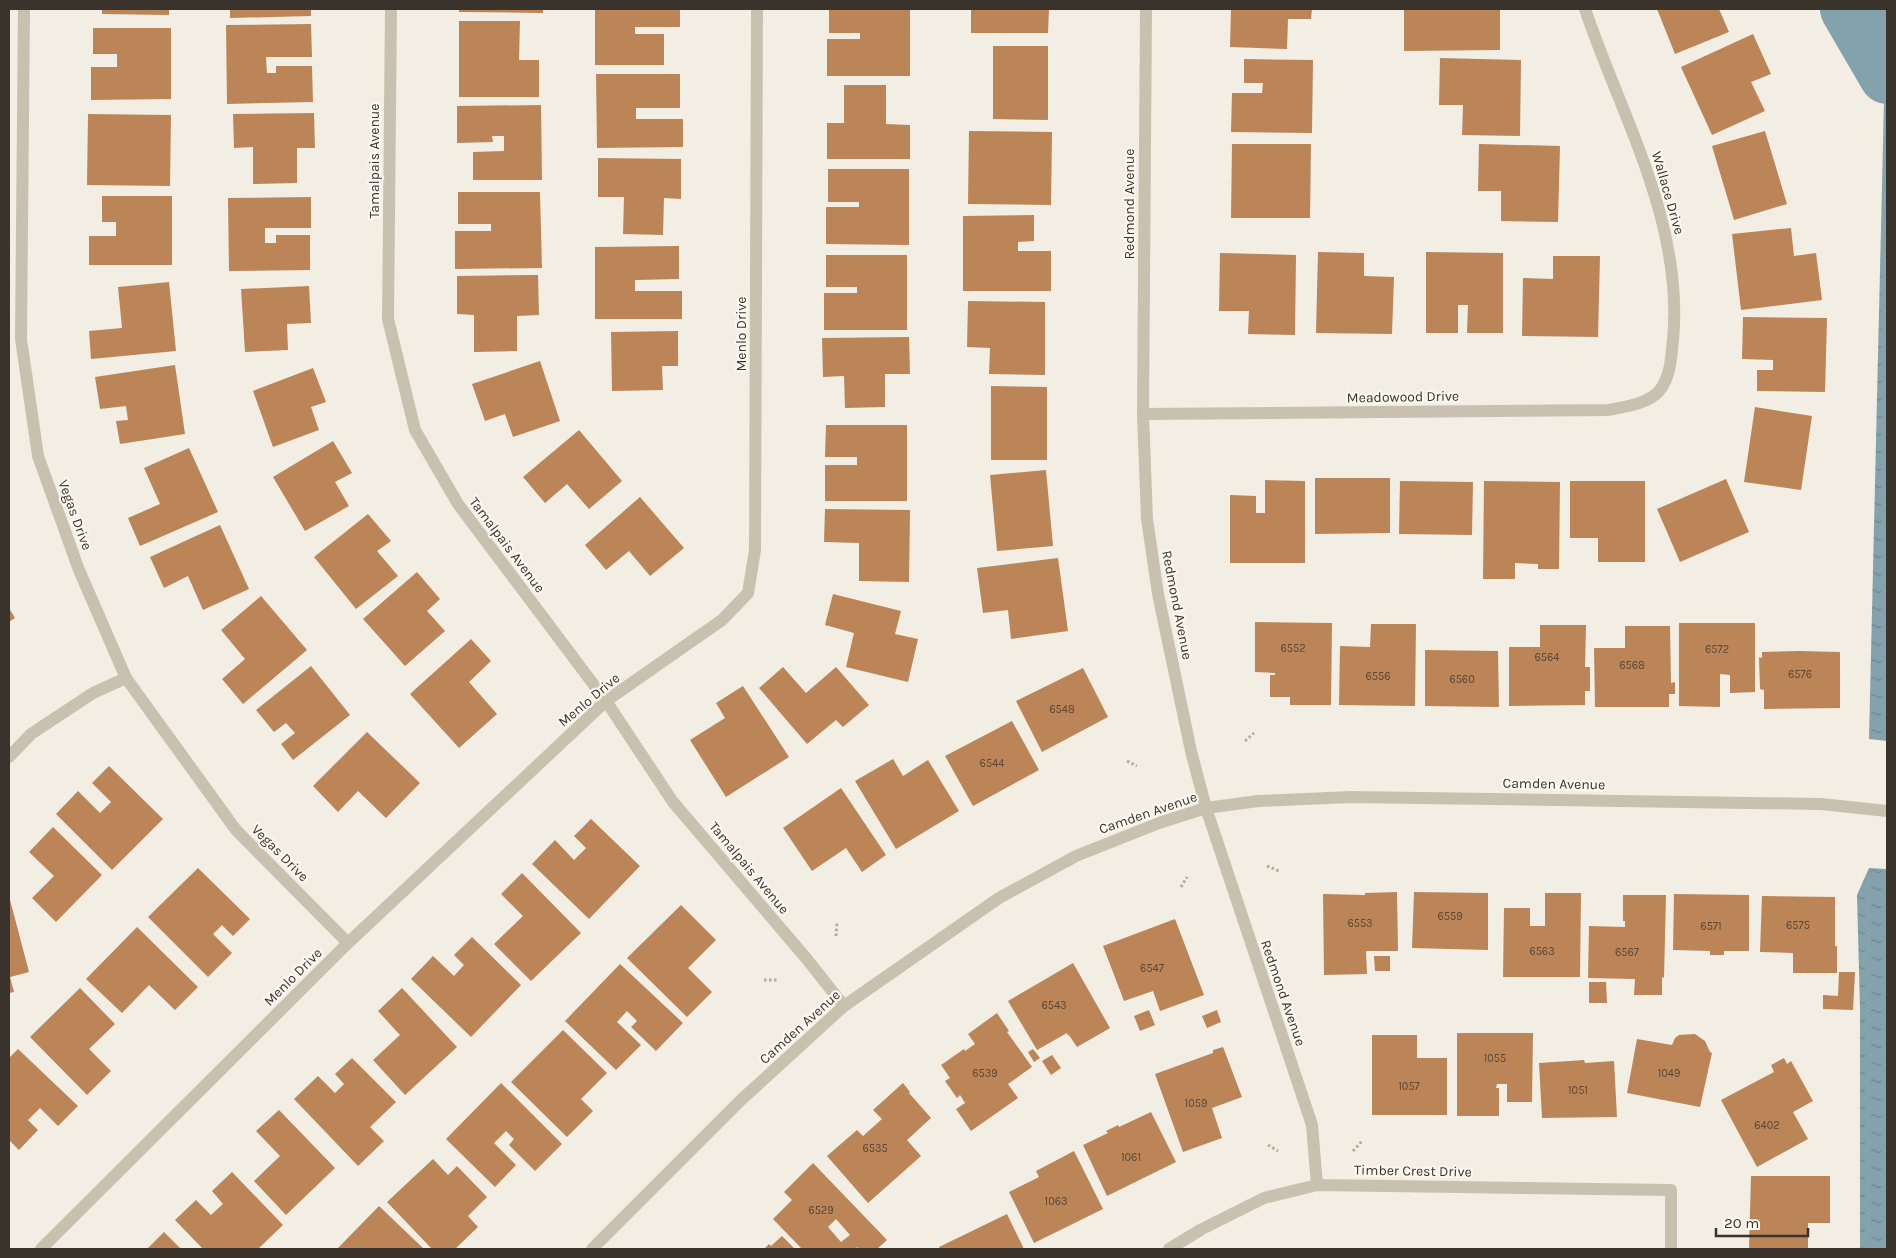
<svg xmlns="http://www.w3.org/2000/svg" width="1896" height="1258" viewBox="0 0 1896 1258" font-family="Karla,sans-serif">
	<style>
		.water { fill: url(#water-ripples) }
		.lines { fill: none; stroke-linecap: round; stroke-linejoin: round }
		.river { stroke: #84a2ac; stroke-width: 56 }
		.building { fill: #bb8558; fill-rule: evenodd }
		.path { stroke: #b5ab99; stroke-width: 3; stroke-dasharray: 2.5 2.5; stroke-linecap: butt }
		.minor { stroke: #c9c1af; stroke-width: 12 }
		.tertiary { stroke: #c9c1af; stroke-width: 12 }
		.labels { text-anchor: middle; dominant-baseline: central; stroke-width: 4.5; stroke-linejoin: round; paint-order: stroke }
		.number-label { font-size: 11px; fill: #5a4837 }
		.street-label { font-size: 14px; fill: #39332c; stroke: #f9f7ef }
	</style>
	<defs>
		<pattern id="water-ripples" width="26" height="14" patternUnits="userSpaceOnUse" patternTransform="scale(1.25)"><rect width="26" height="14" fill="#84a2ac"/><path d="M2 4q2-2 4 0t4 0M15 11q2-2 4 0t4 0" fill="none" stroke="#6d858c"/></pattern>
	</defs>
	<rect width="100%" height="100%" fill="#f2eee3"/>
	<!-- water -->
	<g class="water">
		<path d="M1840 9H1887V741L1869 739 1885 58Z"/>
		<path d="M1869 868 1886 869 1887 872V1249H1860V1009L1857 895Z"/>
	</g>
	<g class="lines">
		<!-- river -->
		<path class="river" d="M1848 9 1887 76"/>
	</g>
	<!-- building -->
	<g class="building">
		<path d="M102 9H169V15L102 14Z"/>
		<path d="M230 9H311V16L230 18Z"/>
		<path d="M459 9H543V13L459 12Z"/>
		<path d="M595 9H680V27H635V34H664V65H595Z"/>
		<path d="M829 9H910V76H827V39H860V33H829Z"/>
		<path d="M971 9H1049L1048 33H971Z"/>
		<path d="M1231 9H1312L1311 19H1288L1287 49 1230 47Z"/>
		<path d="M1404 9H1500V50L1404 51Z"/>
		<path d="M1657 9H1719L1729 32 1675 54Z"/>
		<path d="M459 21H520L519 60H539V97H459Z"/>
		<path d="M311 24 312 57H266L267 73H276V66H312L313 102 227 104 226 25Z"/>
		<path d="M93 28H171V99L91 100V67H117V54H93Z"/>
		<path d="M1753 34 1771 74 1751 82 1765 111 1712 135 1681 67Z"/>
		<path d="M993 46H1048V120L993 119Z"/>
		<path d="M1440 58 1521 60 1520 136 1462 135 1463 105H1439Z"/>
		<path d="M1244 59 1313 60 1312 133 1231 132 1232 93H1262L1263 83H1244Z"/>
		<path d="M596 74H680V108H636V119H683V147L597 148Z"/>
		<path d="M844 85H886V124L910 125V159H827V123H844Z"/>
		<path d="M541 105 542 180H473V152L504 151V136H492L493 142 457 143V106Z"/>
		<path d="M314 113 315 148H297V183L253 184V147L234 148 233 114Z"/>
		<path d="M88 114 171 115 170 186 87 185Z"/>
		<path d="M969 131 1052 132 1051 205 968 204Z"/>
		<path d="M1765 131 1787 204 1734 220 1712 146Z"/>
		<path d="M1232 144H1311L1310 218H1231Z"/>
		<path d="M1479 144 1560 146 1558 222 1501 221V191H1478Z"/>
		<path d="M598 158 681 159V199L664 198 663 235 623 234 624 197H598Z"/>
		<path d="M828 169H909V245L826 244V207H859V202H828Z"/>
		<path d="M458 192H540L542 268 455 269V231H491V224H458Z"/>
		<path d="M102 196H172V265H89V236H116V222H102Z"/>
		<path d="M311 197V228H265V243H276V235H310V270L229 271 228 198Z"/>
		<path d="M1034 215V241L1018 242V251H1051V291H963V216Z"/>
		<path d="M1791 228 1794 256 1816 253 1822 300 1741 310 1732 234Z"/>
		<path d="M679 246V279L635 280V291H682V319H595V247Z"/>
		<path d="M1318 252 1364 253V276L1394 277 1392 334 1316 333Z"/>
		<path d="M1426 252 1503 253V333H1467L1468 305H1458V333H1426Z"/>
		<path d="M1220 253 1296 255 1295 335 1248 334 1249 311H1219Z"/>
		<path d="M826 255H907V330H824V293H857V287H826Z"/>
		<path d="M1553 256H1600L1598 337 1522 336 1523 278 1553 279Z"/>
		<path d="M538 275 539 315 517 316V351L474 352V315L457 314V276Z"/>
		<path d="M169 282 176 351 91 359 89 331 122 328 118 287Z"/>
		<path d="M309 286 311 323 287 324 288 350 245 352 241 289Z"/>
		<path d="M968 301 1045 302V375L989 374 990 348 967 347Z"/>
		<path d="M1743 317 1827 318 1825 392 1757 391V370H1773V360L1742 359Z"/>
		<path d="M678 331V366H662L663 390 612 391 611 332Z"/>
		<path d="M909 337 910 374H885V407L845 408 844 376 823 377 822 338Z"/>
		<path d="M540 361 560 421 513 437 505 414 485 421 472 384Z"/>
		<path d="M175 365 185 434 120 444 116 421 128 420 126 406 100 409 95 377Z"/>
		<path d="M313 368 326 402 311 407 319 430 273 447 253 391Z"/>
		<path d="M991 386 1047 387V460H991Z"/>
		<path d="M1755 407 1812 416 1801 490 1744 482Z"/>
		<path d="M826 425H907V501H825V465H857V457H825Z"/>
		<path d="M579 430 622 481 589 509 567 484 545 503 523 477Z"/>
		<path d="M333 441 352 473 335 482 349 506 305 531 273 477Z"/>
		<path d="M189 448 218 512 140 546 128 518 160 504 144 468Z"/>
		<path d="M1046 470 1053 546 997 551 990 475Z"/>
		<path d="M1315 478H1390V533L1315 534Z"/>
		<path d="M1726 479 1749 532 1680 562 1657 509Z"/>
		<path d="M1265 480 1305 481V563H1230V495L1256 496V513H1265Z"/>
		<path d="M1400 481 1473 482 1472 535 1399 534Z"/>
		<path d="M1484 481 1560 482 1559 569H1538V564L1515 563V579H1483Z"/>
		<path d="M1570 481H1645V562H1598V538H1570Z"/>
		<path d="M640 497 684 548 650 576 629 551 606 570 585 545Z"/>
		<path d="M825 509 910 510 909 582 859 581V543L824 542Z"/>
		<path d="M368 514 391 541 377 551 398 576 356 609 314 557Z"/>
		<path d="M220 525 249 589 203 610 188 576 164 588 150 557Z"/>
		<path d="M1058 558 1068 631 1011 639 1008 610 983 613 977 568Z"/>
		<path d="M417 572 440 599 427 611 445 631 405 666 363 619Z"/>
		<path d="M833 594 901 611 895 634 918 639 908 682 846 667 854 633 825 625Z"/>
		<path d="M261 596 307 650 243 704 222 679 245 659 221 630Z"/>
		<path d="M9 608 15 618 9 622Z"/>
		<path d="M1255 622 1332 623 1331 705H1290V697H1270V675H1275V673L1255 672Z"/>
		<path d="M1679 623H1755V692L1730 693V675L1720 674V707L1679 706Z"/>
		<path d="M1371 624H1416L1415 706 1339 705 1340 646 1370 647Z"/>
		<path d="M1540 625H1586L1585 667H1590V691H1585V705L1509 706V647H1540Z"/>
		<path d="M1625 626H1670L1671 683 1675 682V694H1669V707H1595L1594 648H1625Z"/>
		<path d="M471 639 491 661 469 682 497 714 459 748 410 694Z"/>
		<path d="M1425 650 1498 651 1499 707 1425 706Z"/>
		<path d="M1799 651 1840 652V708L1764 709V690L1760 689 1759 657 1762 658V652Z"/>
		<path d="M311 666 350 715 293 760 281 744 295 733 286 723 274 732 256 710Z"/>
		<path d="M783 667 806 693 836 667 869 705 843 727 836 720 807 744 759 688Z"/>
		<path d="M1083 668 1108 717 1042 752 1016 701Z"/>
		<path d="M743 686 789 757 726 797 690 740 725 718 716 703Z"/>
		<path d="M1012 721 1039 770 973 806 945 756Z"/>
		<path d="M367 732 420 783 386 818 358 791 338 812 313 786Z"/>
		<path d="M893 759 903 776 928 760 959 811 896 849 855 781Z"/>
		<path d="M109 766 163 819 112 870 56 814 78 791 100 813 111 802 92 783Z"/>
		<path d="M841 788 886 855 862 872 846 848 812 871 783 828Z"/>
		<path d="M591 819 640 866 589 919 532 864 555 840 574 860 586 848 574 836Z"/>
		<path d="M53 827 102 875 56 922 32 898 54 876 29 852Z"/>
		<path d="M198 868 250 919 233 936 222 925 213 934 232 953 208 977 148 917Z"/>
		<path d="M522 873 581 933 531 981 494 944 523 916 501 894Z"/>
		<path d="M1397 892 1398 951H1366L1367 974 1324 975 1323 894 1365 895V893Z"/>
		<path d="M1414 892 1488 893V950L1412 948Z"/>
		<path d="M1545 893H1581L1580 977H1503L1504 908H1530V926H1545Z"/>
		<path d="M1674 894 1749 895V951H1724V955H1710V951L1673 950Z"/>
		<path d="M1623 895H1666L1664 978 1662 977V995H1634L1635 979 1588 978 1589 926 1625 927V921H1623Z"/>
		<path d="M9 896 29 972 10 977 14 992 9 993Z"/>
		<path d="M1762 896 1835 897V946H1837V973H1793V953L1760 952Z"/>
		<path d="M681 905 716 940 688 968 712 992 687 1017 627 958Z"/>
		<path d="M1175 919 1204 995 1160 1011 1153 991 1124 1001 1103 946Z"/>
		<path d="M137 927 198 987 175 1010 149 985 122 1013 86 979Z"/>
		<path d="M472 937 521 985 471 1037 411 979 433 956 454 976 464 965 454 955Z"/>
		<path d="M1374 956H1390V971H1375Z"/>
		<path d="M1073 963 1110 1028 1077 1047 1069 1035 1068 1036 1067 1033 1037 1050 1008 1001Z"/>
		<path d="M620 964 683 1023 656 1051 631 1027 637 1021 627 1011 617 1022 641 1045 616 1070 565 1021Z"/>
		<path d="M1839 972H1855L1853 1010 1823 1009V995L1838 996Z"/>
		<path d="M1589 982H1606L1607 1003H1589Z"/>
		<path d="M80 988 115 1024 89 1049 111 1071 87 1095 30 1037Z"/>
		<path d="M402 988 457 1047 405 1095 373 1060 400 1035 378 1011Z"/>
		<path d="M1149 1010 1155 1025 1140 1031 1134 1016Z"/>
		<path d="M1217 1010 1221 1022 1207 1028 1202 1016Z"/>
		<path d="M997 1013 1009 1031 1007 1032 1032 1067 1008 1084 1018 1098 971 1131 956 1109 965 1103 960 1095 957 1098 945 1081 950 1078 941 1065 964 1049 965 1051 975 1044 968 1034Z"/>
		<path d="M563 1030 607 1073 581 1099 593 1111 567 1137 511 1082Z"/>
		<path d="M1457 1033H1533L1532 1102H1507V1084H1497L1496 1088H1499V1116H1457Z"/>
		<path d="M1695 1034 1705 1041 1710 1052 1712 1053 1700 1107 1627 1093 1637 1039 1672 1045 1675 1038 1679 1035Z"/>
		<path d="M1372 1035H1417V1058H1447V1115H1372Z"/>
		<path d="M1223 1047 1242 1097 1212 1108 1222 1138 1183 1152 1155 1074 1213 1053V1050Z"/>
		<path d="M18 1049 78 1106 58 1126 40 1108 28 1120 38 1130 19 1150 9 1140V1058Z"/>
		<path d="M1033 1049 1040 1058 1034 1062 1028 1052Z"/>
		<path d="M1052 1055 1061 1068 1051 1075 1042 1061Z"/>
		<path d="M352 1058 396 1102 370 1127 384 1141 358 1166 294 1099 318 1076 335 1093 344 1084 335 1074Z"/>
		<path d="M1784 1058 1787 1064 1791 1061 1813 1101 1793 1112 1808 1139 1757 1167 1721 1100 1774 1072 1771 1065Z"/>
		<path d="M1584 1060 1585 1063 1614 1061 1617 1117 1542 1118 1539 1063Z"/>
		<path d="M501 1083 562 1144 535 1171 509 1145 514 1139 506 1131 494 1143 516 1165 495 1187 446 1139Z"/>
		<path d="M903 1083 910 1092 909 1093 931 1118 907 1140 921 1156 868 1203 827 1156 857 1130 863 1136 882 1119 873 1110Z"/>
		<path d="M279 1110 335 1168 286 1215 254 1181 280 1156 256 1131Z"/>
		<path d="M1151 1112 1176 1162 1107 1196 1083 1145 1108 1133 1106 1131 1118 1125 1119 1127Z"/>
		<path d="M1074 1151 1103 1209 1034 1243 1009 1192 1039 1177 1036 1171Z"/>
		<path d="M433 1159 448 1175 457 1166 487 1197 468 1216 478 1227 455 1249H432L387 1202Z"/>
		<path d="M813 1163 887 1240 877 1249H859L857 1247 856 1249H802L773 1219 792 1200 784 1192ZM836 1219 850 1235 841 1242 828 1227Z"/>
		<path d="M232 1172 283 1225 258 1249H203L175 1220 196 1200 211 1215 223 1204 212 1191Z"/>
		<path d="M1751 1176H1830V1223H1808V1249H1749Z"/>
		<path d="M379 1206 424 1249H337Z"/>
		<path d="M1007 1214 1024 1249H940L939 1247Z"/>
		<path d="M164 1232 181 1249H147Z"/>
		<path d="M782 1236 795 1249H764L769 1244 771 1246Z"/>
	</g>
	<g class="lines">
		<!-- path -->
		<g class="path">
			<path d="M1245 741 1254 733"/>
			<path d="M1127 761 1137 766"/>
			<path d="M1267 866 1279 871"/>
			<path d="M1181 887 1187 877"/>
			<path d="M836 936 837 923"/>
			<path d="M764 980H777"/>
			<path d="M1268 1145 1278 1151"/>
			<path d="M1353 1151 1362 1141"/>
		</g>
		<!-- minor -->
		<g class="minor">
			<path d="M24 9 21 339 38 456 79 570 126 678 236 830 348 943"/>
			<path d="M391 9 388 319 415 430 458 504 606 701 673 802 806 958 844 1006"/>
			<path d="M1143 414 1608 410C1624 407 1649 404 1660 390 1671 375 1671 358 1673 340 1684 222 1621 116 1585 9"/>
			<path d="M9 757 31 734 93 693 126 678"/>
			<path d="M1206 808 1312 1125 1317 1185"/>
			<path d="M41 1249 348 943 606 701 722 620 748 593 755 550 757 9"/>
			<path d="M1169 1249 1202 1229 1264 1198 1317 1185 1671 1190V1249"/>
		</g>
		<!-- tertiary -->
		<g class="tertiary">
			<path d="M1146 9 1143 414 1147 519 1158 594 1191 751 1206 808"/>
			<path d="M592 1249 741 1100 844 1006 999 898 1076 856 1159 823 1206 808 1258 801 1351 797 1821 804 1887 811"/>
		</g>
	</g>
	<g class="labels">
		<!-- number labels -->
		<g class="number-label">
			<text x="1293" y="648">6552</text>
			<text x="1717" y="649">6572</text>
			<text x="1547" y="657">6564</text>
			<text x="1632" y="665">6568</text>
			<text x="1800" y="674">6576</text>
			<text x="1378" y="676">6556</text>
			<text x="1462" y="679">6560</text>
			<text x="1062" y="709">6548</text>
			<text x="992" y="763">6544</text>
			<text x="1450" y="916">6559</text>
			<text x="1360" y="923">6553</text>
			<text x="1798" y="925">6575</text>
			<text x="1711" y="926">6571</text>
			<text x="1542" y="951">6563</text>
			<text x="1627" y="952">6567</text>
			<text x="1152" y="968">6547</text>
			<text x="1054" y="1005">6543</text>
			<text x="1495" y="1058">1055</text>
			<text x="985" y="1073">6539</text>
			<text x="1669" y="1073">1049</text>
			<text x="1409" y="1086">1057</text>
			<text x="1578" y="1090">1051</text>
			<text x="1196" y="1103">1059</text>
			<text x="1767" y="1125">6402</text>
			<text x="875" y="1148">6535</text>
			<text x="1131" y="1157">1061</text>
			<text x="1056" y="1201">1063</text>
			<text x="821" y="1210">6529</text>
		</g>
		<!-- street labels -->
		<g class="street-label">
			<text transform="translate(374 161) rotate(-90)">Tamalpais Avenue</text>
			<text transform="translate(1668 193) rotate(74)">Wallace Drive</text>
			<text transform="translate(1129 204) rotate(-90)">Redmond Avenue</text>
			<text transform="translate(741 334) rotate(-90)">Menlo Drive</text>
			<text transform="translate(1403 397) rotate(-1)">Meadowood Drive</text>
			<text transform="translate(75 515) rotate(70)">Vegas Drive</text>
			<text transform="translate(507 545) rotate(53)">Tamalpais Avenue</text>
			<text transform="translate(1177 605) rotate(79)">Redmond Avenue</text>
			<text transform="translate(589 700) rotate(-40)">Menlo Drive</text>
			<text transform="translate(1554 784) rotate(1)">Camden Avenue</text>
			<text transform="translate(1148 813) rotate(-19)">Camden Avenue</text>
			<text transform="translate(280 853) rotate(45)">Vegas Drive</text>
			<text transform="translate(749 868) rotate(50)">Tamalpais Avenue</text>
			<text transform="translate(293 977) rotate(-45)">Menlo Drive</text>
			<text transform="translate(1283 993) rotate(71)">Redmond Avenue</text>
			<text transform="translate(800 1027) rotate(-42)">Camden Avenue</text>
			<text transform="translate(1413 1171) rotate(1)">Timber Crest Drive</text>
		</g>
	</g>
	<!-- border -->
	<rect width="1896" height="1258" fill="none" stroke="#39332c" stroke-width="20"/>
	<!-- scale -->
	<path d="M1716 1228v8h92v-8" fill="none" stroke="#39332c" stroke-width="2.5"/>
	<text x="1724" y="1228" font-size="15" fill="#39332c" stroke="#f9f7ef" stroke-width="4" paint-order="stroke">20 m</text>
</svg>
